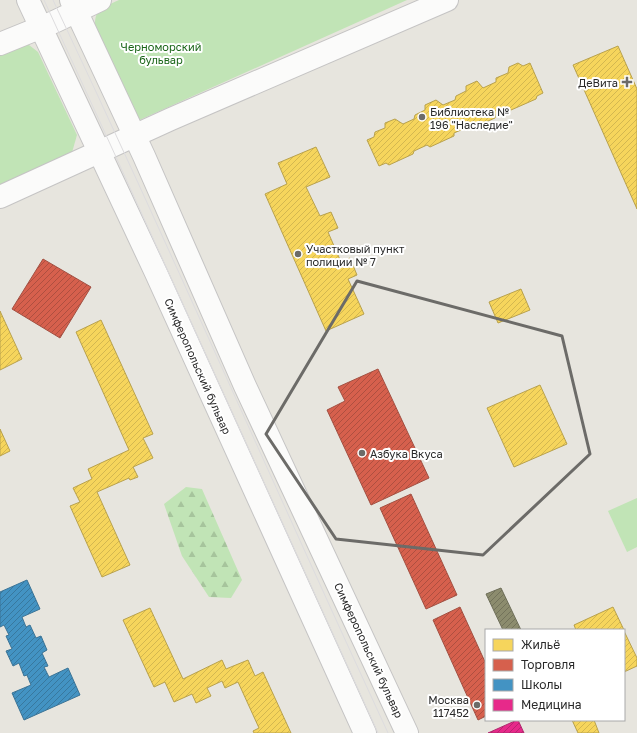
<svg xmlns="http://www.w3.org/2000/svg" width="637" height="733" viewBox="0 0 637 733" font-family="'Golos Text',sans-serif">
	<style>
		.green { fill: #c1e4b6 }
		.forest { fill: url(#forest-firs) }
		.homes { fill: url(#homes-hatch); stroke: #b8a14d }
		.shops { fill: url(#shops-hatch); stroke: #a25042 }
		.schools { fill: url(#schools-hatch); stroke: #3b7395 }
		.health { fill: url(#health-hatch); stroke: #ae296d }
		.industry { fill: url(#industry-hatch); stroke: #6e6e59 }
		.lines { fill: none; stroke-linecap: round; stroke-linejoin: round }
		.secondary-casing { stroke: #c5c4c4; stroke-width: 24 }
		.secondary { stroke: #fbfbfa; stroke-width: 22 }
		.tram { stroke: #dddcde; stroke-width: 1 }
		.marked { fill: none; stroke: #6c6b68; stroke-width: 3; stroke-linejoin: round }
		.poi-dot { fill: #6c6b68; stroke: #fff; stroke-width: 1.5 }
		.labels { text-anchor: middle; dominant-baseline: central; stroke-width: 4; stroke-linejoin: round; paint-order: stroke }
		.park-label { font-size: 11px; fill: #1b6619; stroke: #fff }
		.poi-label { font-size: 11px; fill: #292929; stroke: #fff; text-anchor: start }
		.street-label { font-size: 11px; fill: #292929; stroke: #fff }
	</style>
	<defs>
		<pattern id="forest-firs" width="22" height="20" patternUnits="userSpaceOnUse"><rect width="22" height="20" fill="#c1e4b6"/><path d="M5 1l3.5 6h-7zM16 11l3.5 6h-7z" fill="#a6c49c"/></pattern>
		<pattern id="homes-hatch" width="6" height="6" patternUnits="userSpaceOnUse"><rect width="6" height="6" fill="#f6d55c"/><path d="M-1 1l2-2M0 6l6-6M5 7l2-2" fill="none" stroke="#d3b750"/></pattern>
		<pattern id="shops-hatch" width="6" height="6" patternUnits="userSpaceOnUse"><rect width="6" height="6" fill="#d6604d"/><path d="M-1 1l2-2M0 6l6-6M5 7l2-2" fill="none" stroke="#ae4f40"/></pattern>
		<pattern id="schools-hatch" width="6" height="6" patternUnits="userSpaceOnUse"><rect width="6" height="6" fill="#4393c3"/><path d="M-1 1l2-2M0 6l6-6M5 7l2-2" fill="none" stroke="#38789e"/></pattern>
		<pattern id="health-hatch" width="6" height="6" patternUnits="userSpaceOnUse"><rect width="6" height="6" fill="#e7298a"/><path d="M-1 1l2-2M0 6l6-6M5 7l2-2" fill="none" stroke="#bb2371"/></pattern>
		<pattern id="industry-hatch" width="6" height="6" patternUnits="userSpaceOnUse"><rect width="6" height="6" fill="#8c8c6e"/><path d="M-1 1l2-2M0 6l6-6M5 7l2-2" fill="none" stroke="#72725a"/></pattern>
	</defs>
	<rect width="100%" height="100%" fill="#e7e5de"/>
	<!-- green -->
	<g class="green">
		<path d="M119 0H407L135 122 95 33C94 9 98 10 119 0Z"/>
		<path d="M15 42 29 45 38 52 77 135 71 156 0 188V49Z"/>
		<path d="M637 498V547L627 552 608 511Z"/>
	</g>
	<!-- forest -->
	<path class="forest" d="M186 487 202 489 242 580 231 598 209 597 182 556 164 504Z"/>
	<!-- homes -->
	<g class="homes">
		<path d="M618 46 637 89V209L573 65Z"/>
		<path d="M518 63 523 66 530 63 543 93 537 96 536 99 511 110 508 109 496 114 495 118 472 128 468 127 454 133V136L430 147 427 145 414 151 413 154 389 165 386 163 379 166 367 140 374 137 375 132 385 128V123L395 119 403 124 414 119 415 115 425 110V105L436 100 443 105 455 100 456 96 466 91V86L477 81 483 88 496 82V78L508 73 509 67Z"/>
		<path d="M316 147 330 177 306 187 320 216 331 212 338 228 328 232 341 262 350 258 357 275 348 279 364 314 326 331 265 194 287 184 278 163Z"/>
		<path d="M521 289 530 310 498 323 489 302Z"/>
		<path d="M0 311 22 359 0 370Z"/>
		<path d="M101 320 153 434 143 438 153 458 133 467 138 477 130 480 129 478 97 492 130 565 102 577 70 506 80 502 73 488 92 479 88 469 129 450 76 332Z"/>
		<path d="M540 385 567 444 514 467 487 408Z"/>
		<path d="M0 429 10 451 0 456Z"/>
		<path d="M613 607 624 630H576L574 625Z"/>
		<path d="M150 608 183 679 222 660 226 669 248 660 255 676 263 672 291 733H254L253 731 259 728 238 682 225 688 222 681 207 688 211 696 196 703 192 694 174 702 165 682 154 687 123 620Z"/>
		<path d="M624 631 637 658V666L624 672Z"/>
		<path d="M572 720H594L599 733H578Z"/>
	</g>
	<!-- shops -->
	<g class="shops">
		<path d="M43 259 91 287 60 338 12 309Z"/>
		<path d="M378 369 429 478 371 505 327 410 345 401 338 387Z"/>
		<path d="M411 494 457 595 426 609 380 508Z"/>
		<path d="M460 607 486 664V716L478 720 433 620Z"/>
	</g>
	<!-- schools -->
	<path class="schools" d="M27 580 40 609 22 617 26 627 30 625 36 638 41 636 47 650 42 653 48 666 44 667 49 677 68 668 80 695 24 720 12 693 31 685 27 675 24 676 19 663 13 666 6 651 12 649 6 636 9 635 4 625 0 627V592Z"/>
	<!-- health -->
	<path class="health" d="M518 720 524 733H488L517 720Z"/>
	<!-- industry -->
	<path class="industry" d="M501 588 521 630H503L486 594Z"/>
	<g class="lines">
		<!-- secondary casing -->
		<g class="secondary-casing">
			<g id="secondary">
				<path d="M28 0 156 273 365 733"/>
				<path d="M71 0 144 156 245 386 407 733"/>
				<path d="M0 44 54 22 100 0"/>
				<path d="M0 197 171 119 447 0"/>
			</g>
		</g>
		<!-- secondary -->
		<use href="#secondary" class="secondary"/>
		<!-- tram -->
		<g class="tram">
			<path d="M44 0 111 146 378 733"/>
			<path d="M53 0C168 243 275 489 388 733"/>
		</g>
	</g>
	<!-- marked area -->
	<path class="marked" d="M357 281 562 336 590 454 483 555 336 539 266 434Z"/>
	<!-- markers -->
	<g class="poi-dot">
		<path d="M625 76h4v4h4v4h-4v4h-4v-4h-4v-4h4z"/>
		<circle cx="422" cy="117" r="4"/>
		<circle cx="298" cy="254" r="4"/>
		<circle cx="362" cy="453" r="4"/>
		<circle cx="477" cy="705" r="4"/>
	</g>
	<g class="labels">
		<!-- park labels -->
		<g class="park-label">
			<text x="161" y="46">Черноморский<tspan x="161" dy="13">бульвар</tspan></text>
		</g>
		<!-- poi labels -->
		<g class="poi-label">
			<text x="618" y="82" text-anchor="end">ДеВита</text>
			<text x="430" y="111">Библиотека №<tspan x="430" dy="13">196 "Наследие"</tspan></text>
			<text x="306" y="248">Участковый пункт<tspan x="306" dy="13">полиции № 7</tspan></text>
			<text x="370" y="453">Азбука Вкуса</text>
			<text x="469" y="699" text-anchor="end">Москва<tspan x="469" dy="13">117452</tspan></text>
		</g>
		<!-- street labels -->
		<g class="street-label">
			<text transform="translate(198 366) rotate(66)">Симферопольский бульвар</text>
			<text transform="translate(369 650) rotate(65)">Симферопольский бульвар</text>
		</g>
	</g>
	<!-- legend -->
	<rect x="485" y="629" width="140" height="92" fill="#ffffff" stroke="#a9a9a9"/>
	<rect x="493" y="639" width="20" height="12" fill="#f6d55c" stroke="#a9a9a9"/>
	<text x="521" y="649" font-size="12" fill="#292929">Жильё</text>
	<rect x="493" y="659" width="20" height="12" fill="#d6604d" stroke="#a9a9a9"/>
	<text x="521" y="669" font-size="12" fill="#292929">Торговля</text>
	<rect x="493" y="679" width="20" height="12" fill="#4393c3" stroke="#a9a9a9"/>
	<text x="521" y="689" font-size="12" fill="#292929">Школы</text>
	<rect x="493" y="699" width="20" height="12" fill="#e7298a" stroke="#a9a9a9"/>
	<text x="521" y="709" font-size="12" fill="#292929">Медицина</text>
</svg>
